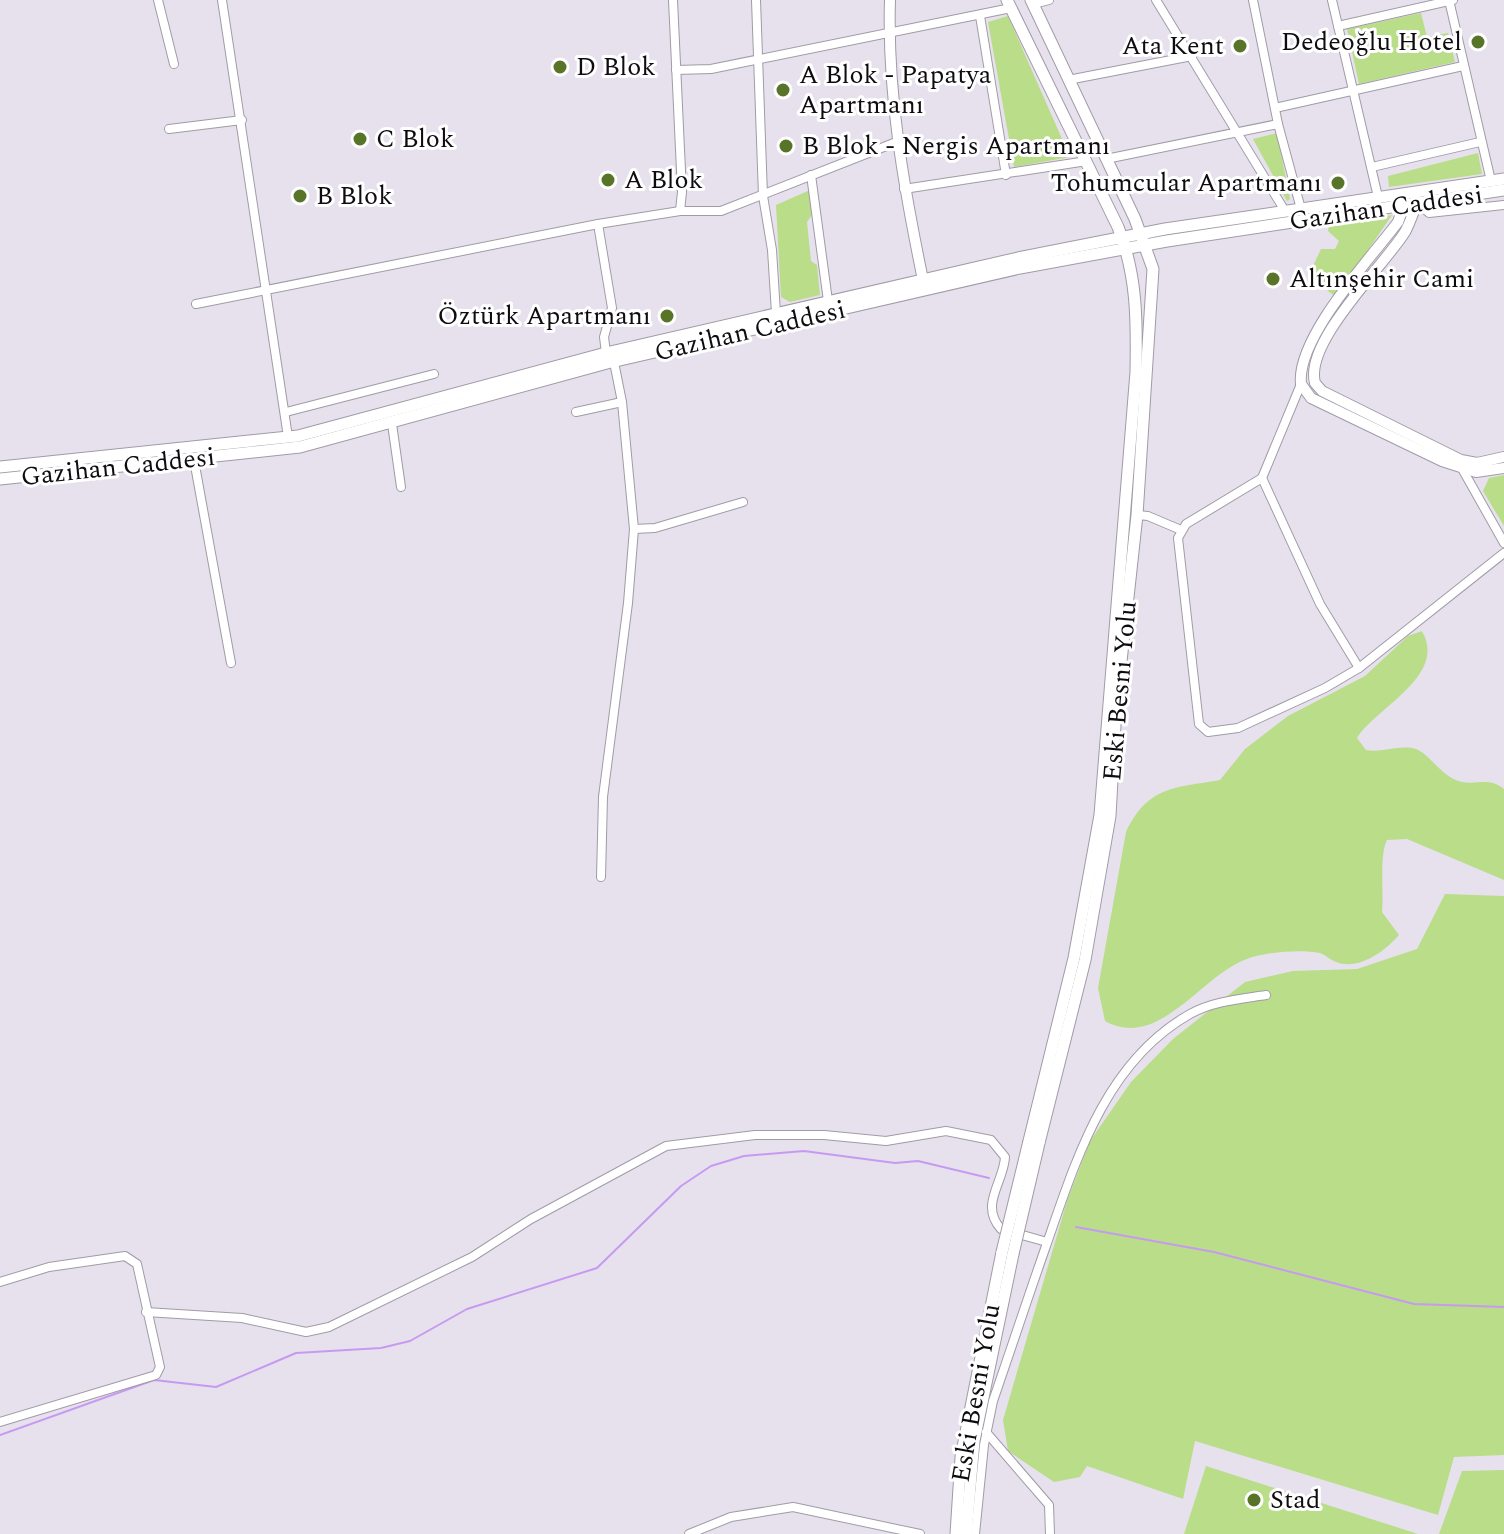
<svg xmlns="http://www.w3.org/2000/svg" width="1504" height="1534" viewBox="0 0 1504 1534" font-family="Spectral,serif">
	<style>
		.green { fill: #b9dd89 }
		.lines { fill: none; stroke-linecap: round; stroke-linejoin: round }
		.stream { stroke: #c79af1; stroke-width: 2 }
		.minor-casing { stroke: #a19ba7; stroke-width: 10 }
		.tertiary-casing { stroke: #a19ba7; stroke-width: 12 }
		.secondary-casing { stroke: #a19ba7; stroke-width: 13 }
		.minor { stroke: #fff; stroke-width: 8 }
		.tertiary { stroke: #fff; stroke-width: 10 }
		.secondary { stroke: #fff; stroke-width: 11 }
		.secondary-bridge-casing { stroke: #a19ba7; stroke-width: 13; stroke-linecap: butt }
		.secondary-bridge { stroke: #fff; stroke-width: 11 }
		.poi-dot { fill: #577429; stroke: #fff; stroke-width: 3 }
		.labels { text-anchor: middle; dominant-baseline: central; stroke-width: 6; stroke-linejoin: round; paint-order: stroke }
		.poi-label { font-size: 26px; fill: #0e0c10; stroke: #fff; text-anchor: start }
		.street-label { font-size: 26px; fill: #0e0c10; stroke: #fff }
	</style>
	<rect width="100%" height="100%" fill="#e7e1ee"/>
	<!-- green -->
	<g class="green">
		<path d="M1421 13 1427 37 1448 33 1455 62 1359 84 1347 29Z"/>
		<path d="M1008 16 1070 157 1014 167 988 22Z"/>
		<path d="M1277 133 1290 199 1287 201 1253 139Z"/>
		<path d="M1478 153 1482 174 1389 187 1388 176Z"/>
		<path d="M810 190 812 215 807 222 811 261 817 265 820 295 790 302 781 297 776 205Z"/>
		<path d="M1392 215 1336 297 1319 284 1312 268 1321 249H1335L1339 241 1328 231 1329 226Z"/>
		<path d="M1504 475V526L1483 491 1489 478Z"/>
		<path d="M1422 631C1448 676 1375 708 1357 738L1366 750C1383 753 1400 744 1416 749 1430 754 1442 778 1462 782 1478 785 1489 777 1504 789V880L1407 839 1387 840C1379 856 1384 891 1382 912L1399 935C1385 951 1359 971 1336 962 1330 960 1326 955 1320 953 1301 949 1265 952 1247 959 1201 975 1159 1051 1105 1021L1098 988 1126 832C1148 786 1174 788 1220 780L1245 749 1288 716 1365 676 1408 636Z"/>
		<path d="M1445 894 1504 896V1455L1454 1457 1438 1515 1195 1441 1183 1499 1087 1466 1080 1477 1054 1482 1008 1451 1003 1420 1067 1201 1090 1141 1131 1082 1173 1039 1245 982 1293 971 1357 969 1417 949Z"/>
		<path d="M1206 1466 1418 1534H1184Z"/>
		<path d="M1504 1470V1534H1439L1462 1471Z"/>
	</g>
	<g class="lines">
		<!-- stream -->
		<g class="stream">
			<path d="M1076 1227 1214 1252 1414 1304 1504 1307"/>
			<path d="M0 1435 154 1380 216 1387 296 1353 381 1348 410 1341 467 1309 597 1268 681 1186 711 1166 744 1156 804 1151 895 1163 918 1161 989 1178"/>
		</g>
		<!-- minor casing -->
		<g class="minor-casing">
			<g id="minor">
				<path d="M158 0 174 64"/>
				<path d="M222 0 288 437"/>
				<path d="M673 0 682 192 680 211"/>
				<path d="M756 0 763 196 772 250 776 313"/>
				<path d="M1156 0 1285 211"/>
				<path d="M1253 0 1278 124 1301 209"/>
				<path d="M1332 0 1378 197"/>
				<path d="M1449 0 1491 181"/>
				<path d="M1033 4 1049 0"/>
				<path d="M980 16 1006 175"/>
				<path d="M1338 26 1453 0"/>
				<path d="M676 70 711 69 1011 8"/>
				<path d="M1068 80 1192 56"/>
				<path d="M1275 108 1463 66"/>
				<path d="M169 129 242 120"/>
				<path d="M1106 159 1278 124"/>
				<path d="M1372 167 1480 142"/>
				<path d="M811 175 828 301"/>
				<path d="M904 189 1087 161"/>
				<path d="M1417 203 1429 213 1504 205"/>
				<path d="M598 224 612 308 604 337 606 353"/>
				<path d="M196 304 598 224 680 211H721L899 141"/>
				<path d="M1301 384 1262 478 1320 604 1359 668"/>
				<path d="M286 412 434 374"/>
				<path d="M576 412 622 402"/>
				<path d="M392 424 401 487"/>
				<path d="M194 460 231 663"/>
				<path d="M1460 465 1504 543"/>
				<path d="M1262 478 1186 524 1178 538 1199 724 1208 732 1238 728 1325 688 1359 668 1504 553"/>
				<path d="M1137 515 1148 516 1181 530"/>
				<path d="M634 529 655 528 743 502"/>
				<path d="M601 877 603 797 628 603 634 529 622 402 614 362"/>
				<path d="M0 1282 49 1267 125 1256 137 1264 160 1367 156 1375 0 1422"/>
				<path d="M146 1312 242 1318 306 1332 329 1327 472 1257 531 1219 666 1146 755 1135H824L886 1141 946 1131 991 1140 1005 1157C1004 1182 979 1205 1001 1229L1047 1242"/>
				<path d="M986 1432 1049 1505 1050 1534"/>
				<path d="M689 1534 731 1517 793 1507 920 1534"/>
				<path d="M975 1534 984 1445 993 1401C1011 1349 1028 1297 1046 1246 1076 1160 1105 1062 1190 1014 1213 1001 1241 999 1266 995"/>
			</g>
		</g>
		<!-- tertiary casing -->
		<g class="tertiary-casing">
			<g id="tertiary">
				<path d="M890 0C887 94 904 188 923 280"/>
				<path d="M1417 203C1413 213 1410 223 1405 232 1383 267 1304 342 1315 383L1322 391 1461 460 1477 463 1504 457"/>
				<path d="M1404 205 1398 222C1370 259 1296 338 1301 384L1311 398 1442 461 1476 472 1504 468"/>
			</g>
		</g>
		<!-- secondary casing -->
		<g class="secondary-casing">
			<g id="secondary">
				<path d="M1007 0 1118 227C1137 275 1137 320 1136 372L1100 815 1074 958 1029 1141"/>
				<path d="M1031 0 1135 219 1153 269 1137 515 1116 707 1110 816 1085 960 1039 1143"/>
				<path d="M0 467 298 436 606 353 1018 258 1165 229 1504 179"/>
				<path d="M0 479 300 447 607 363 1020 268 1167 241 1504 190"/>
				<path d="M956 1534 961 1457 1002 1252"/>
				<path d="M966 1534 974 1441 1013 1254"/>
			</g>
		</g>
		<!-- minor -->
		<use href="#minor" class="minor"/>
		<!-- tertiary -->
		<use href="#tertiary" class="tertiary"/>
		<!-- secondary -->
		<use href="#secondary" class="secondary"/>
		<!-- secondary-bridge casing -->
		<g class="secondary-bridge-casing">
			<g id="secondary-bridge">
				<path d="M1002 1252 1029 1141"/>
				<path d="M1013 1254 1039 1143"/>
			</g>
		</g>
		<!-- secondary-bridge -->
		<use href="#secondary-bridge" class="secondary-bridge"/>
	</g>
	<!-- markers -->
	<g class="poi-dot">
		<circle cx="1478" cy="42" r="8"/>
		<circle cx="1240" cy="46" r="8"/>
		<circle cx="560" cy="67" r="8"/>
		<circle cx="783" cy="90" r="8"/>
		<circle cx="360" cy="139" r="8"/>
		<circle cx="786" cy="146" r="8"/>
		<circle cx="608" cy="180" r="8"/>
		<circle cx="1338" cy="183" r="8"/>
		<circle cx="300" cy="196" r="8"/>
		<circle cx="1273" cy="279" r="8"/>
		<circle cx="667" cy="316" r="8"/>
		<circle cx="1254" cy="1500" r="8"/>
	</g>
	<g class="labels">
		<!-- poi labels -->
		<g class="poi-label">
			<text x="1462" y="42" text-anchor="end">Dedeoğlu Hotel</text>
			<text x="1224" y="46" text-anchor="end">Ata Kent</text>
			<text x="576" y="67">D Blok</text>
			<text x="799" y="75">A Blok - Papatya<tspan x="799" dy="30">Apartmanı</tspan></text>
			<text x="376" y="139">C Blok</text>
			<text x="802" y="146">B Blok - Nergis Apartmanı</text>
			<text x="624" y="180">A Blok</text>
			<text x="1322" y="183" text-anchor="end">Tohumcular Apartmanı</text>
			<text x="316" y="196">B Blok</text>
			<text x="1289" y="279">Altınşehir Cami</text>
			<text x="651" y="316" text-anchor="end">Öztürk Apartmanı</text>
			<text x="1270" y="1500">Stad</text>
		</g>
		<!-- street labels -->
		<g class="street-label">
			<text transform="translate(1386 208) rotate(-8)">Gazihan Caddesi</text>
			<text transform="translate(750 331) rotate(-13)">Gazihan Caddesi</text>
			<text transform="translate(118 467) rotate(-6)">Gazihan Caddesi</text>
			<text transform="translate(1120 691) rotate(-85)">Eski Besni Yolu</text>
			<text transform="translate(976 1393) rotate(-80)">Eski Besni Yolu</text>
		</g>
	</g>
</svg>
